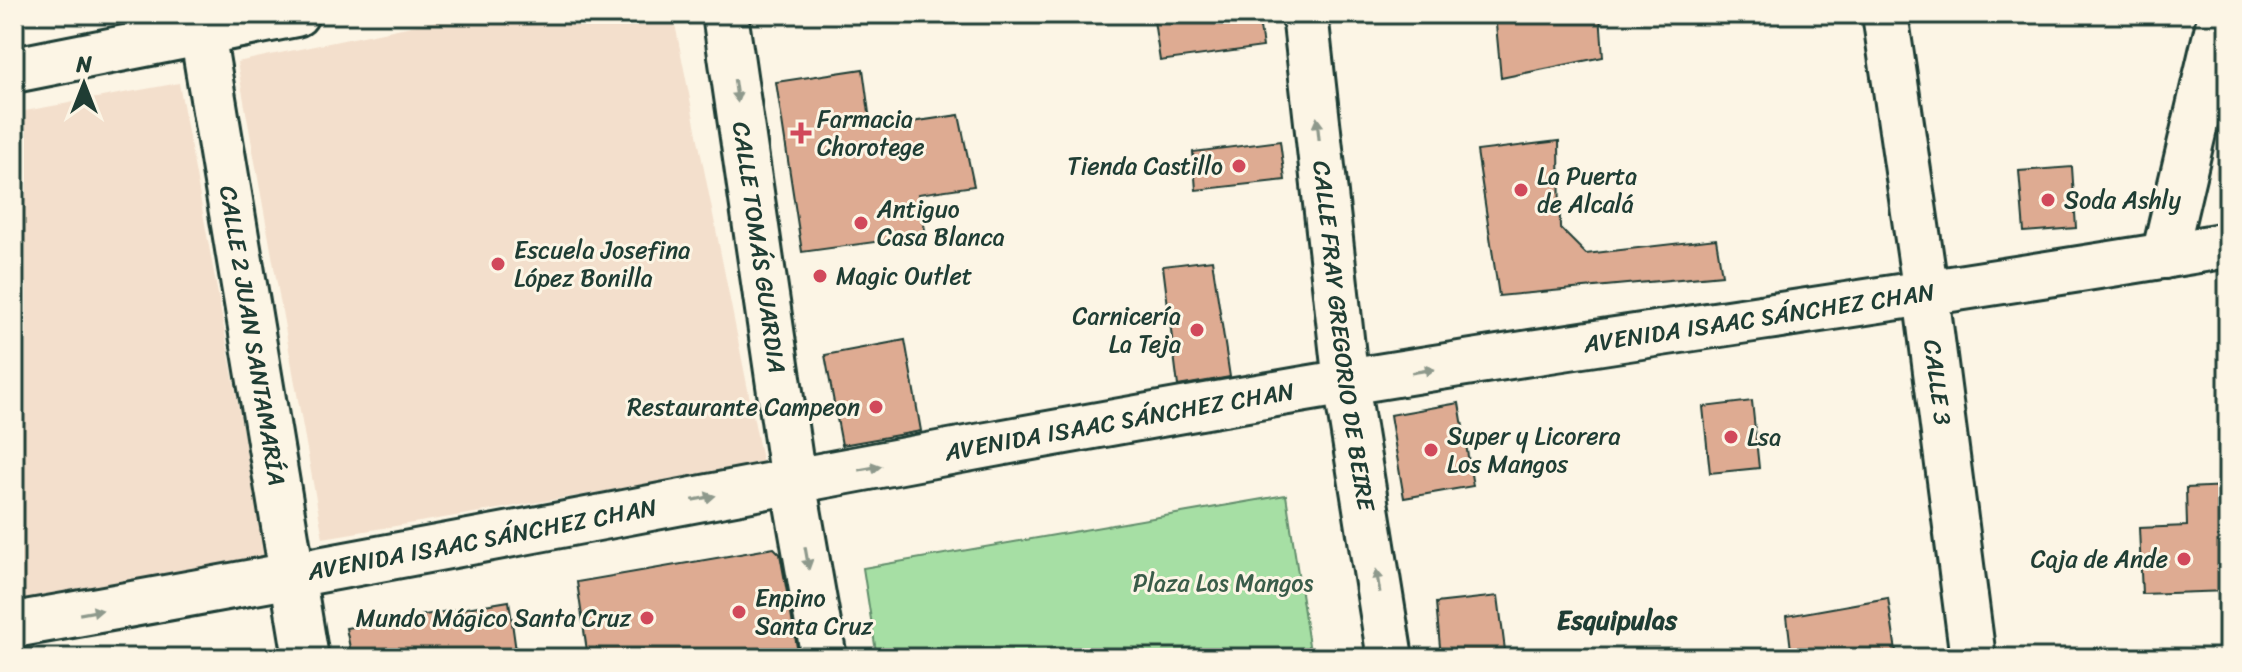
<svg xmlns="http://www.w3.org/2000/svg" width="2242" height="672" viewBox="0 0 2242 672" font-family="Sriracha,sans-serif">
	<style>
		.built { fill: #f3dfcc }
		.green { fill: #a6dfa4; stroke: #628e6c; stroke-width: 2 }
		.building { fill: #deab92; stroke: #1f3d34; stroke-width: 2 }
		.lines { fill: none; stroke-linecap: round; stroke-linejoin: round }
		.minor-casing { stroke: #1f3d34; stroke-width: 50 }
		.minor { stroke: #fcf5e5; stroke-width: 44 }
		.oneway { fill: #8e998c }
		.poi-dot { fill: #d1495b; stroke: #fcf5e5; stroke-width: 3 }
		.labels { text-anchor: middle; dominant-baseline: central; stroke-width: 6; stroke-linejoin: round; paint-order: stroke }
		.poi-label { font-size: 24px; fill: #1f3d34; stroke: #fcf5e5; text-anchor: start }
		.street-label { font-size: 24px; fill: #1f3d34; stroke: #fcf5e5 }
		.park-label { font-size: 24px; fill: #3a5d4a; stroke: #fcf5e5 }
		.neighbourhood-label { font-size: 26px; font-weight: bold; fill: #1f3d34; stroke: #fcf5e5 }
	</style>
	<rect width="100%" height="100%" fill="#fcf5e5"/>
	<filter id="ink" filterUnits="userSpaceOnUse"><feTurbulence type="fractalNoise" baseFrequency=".0125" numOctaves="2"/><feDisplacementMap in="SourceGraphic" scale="16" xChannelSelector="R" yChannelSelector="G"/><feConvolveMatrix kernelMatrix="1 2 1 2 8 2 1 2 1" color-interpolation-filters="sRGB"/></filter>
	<g filter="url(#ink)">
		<!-- built -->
		<g class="built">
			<path d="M470 14H673L763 465 323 538 237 62Z"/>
			<path d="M179 83 266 556 14 602V113Z"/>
			<path d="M2228 115V201L2218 191 2215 172Z"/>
		</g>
		<!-- green -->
		<path class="green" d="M1286 495 1311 658H877L863 568Z"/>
		<!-- building -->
		<g class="building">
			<path d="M1153 14H1258L1263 47 1160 61Z"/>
			<path d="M1495 14H1600L1603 57 1501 78Z"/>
			<path d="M863 69 871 128 959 115 974 186 918 194 926 235 802 252 776 82Z"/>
			<path d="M1280 141 1285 180 1196 190 1193 152Z"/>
			<path d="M1559 141 1560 228 1586 254 1716 239 1722 275 1499 296 1477 151Z"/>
			<path d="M2072 167 2076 228 2024 232 2019 171Z"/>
			<path d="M1212 260 1230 377 1178 386 1163 266Z"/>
			<path d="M905 340 921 431 842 445 825 355Z"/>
			<path d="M1752 401 1759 468 1710 473 1703 407Z"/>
			<path d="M1459 403 1473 486 1404 498 1390 415Z"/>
			<path d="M2228 486V591L2142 594 2139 528 2187 526 2186 488Z"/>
			<path d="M774 548 780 554 799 658H588L577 582Z"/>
			<path d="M1498 596 1506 658H1441L1436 603Z"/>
			<path d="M1888 598 1897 658H1792L1787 616Z"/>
			<path d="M509 601 517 658H352L346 628Z"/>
		</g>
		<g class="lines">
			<!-- minor casing -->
			<g class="minor-casing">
				<g id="minor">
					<path id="s1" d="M199 14 306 658"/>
					<path id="s2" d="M725 14 793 481 824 658"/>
					<path id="s3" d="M1305 14 1346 383 1390 658"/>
					<path id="s4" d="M1885 14 1926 294 1973 658"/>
					<path d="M14 70 296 14"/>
					<path d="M2164 256 2221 14"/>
					<path id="s5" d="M14 625C459 548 901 456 1347 382 1640 334 1935 294 2228 245"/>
				</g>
			</g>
			<!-- minor -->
			<use href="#minor" class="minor"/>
		</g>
		<!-- one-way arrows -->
		<defs><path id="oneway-solid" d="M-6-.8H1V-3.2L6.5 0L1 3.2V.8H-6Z" transform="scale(2)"/></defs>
		<g class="oneway">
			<use href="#oneway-solid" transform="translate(736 91) rotate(82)"/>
			<use href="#oneway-solid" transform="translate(1318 129) rotate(-96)"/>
			<use href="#oneway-solid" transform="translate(1423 371) rotate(-9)"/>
			<use href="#oneway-solid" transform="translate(870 468) rotate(-10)"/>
			<use href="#oneway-solid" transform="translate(704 498) rotate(-11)"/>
			<use href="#oneway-solid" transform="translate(807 558) rotate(80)"/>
			<use href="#oneway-solid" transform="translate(1378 581) rotate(-99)"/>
			<use href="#oneway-solid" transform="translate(91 612) rotate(-10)"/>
		</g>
	</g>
	<!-- markers -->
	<g class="poi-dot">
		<path d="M797 121h8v8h8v8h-8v8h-8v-8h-8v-8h8z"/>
		<circle cx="1239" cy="166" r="8"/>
		<circle cx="1521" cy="190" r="8"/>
		<circle cx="2048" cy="200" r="8"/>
		<circle cx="861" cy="223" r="8"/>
		<circle cx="498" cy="264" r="8"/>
		<circle cx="820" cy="276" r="8"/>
		<circle cx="1197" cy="330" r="8"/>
		<circle cx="876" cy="407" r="8"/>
		<circle cx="1731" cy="437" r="8"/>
		<circle cx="1431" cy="450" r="8"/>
		<circle cx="2184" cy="559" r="8"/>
		<circle cx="739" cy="612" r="8"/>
		<circle cx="647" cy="618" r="8"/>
	</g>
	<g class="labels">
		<!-- poi labels -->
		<g class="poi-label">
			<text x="817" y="119">Farmacia<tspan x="817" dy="28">Chorotege</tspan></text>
			<text x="1223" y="166" text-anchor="end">Tienda Castillo</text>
			<text x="1537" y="176">La Puerta<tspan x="1537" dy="28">de Alcalá</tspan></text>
			<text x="2064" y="200">Soda Ashly</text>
			<text x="877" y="209">Antiguo<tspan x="877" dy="28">Casa Blanca</tspan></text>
			<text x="514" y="250">Escuela Josefina<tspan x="514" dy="28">López Bonilla</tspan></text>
			<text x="836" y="276">Magic Outlet</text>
			<text x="1181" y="316" text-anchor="end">Carnicería<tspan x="1181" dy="28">La Teja</tspan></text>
			<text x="860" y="407" text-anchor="end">Restaurante Campeon</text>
			<text x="1447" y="436">Super y Licorera<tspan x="1447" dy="28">Los Mangos</tspan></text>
			<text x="1747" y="437">Lsa</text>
			<text x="2168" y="559" text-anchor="end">Caja de Ande</text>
			<text x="755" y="598">Enpino<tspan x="755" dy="28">Santa Cruz</tspan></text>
			<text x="631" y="618" text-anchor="end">Mundo Mágico Santa Cruz</text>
		</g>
		<!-- street labels -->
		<g class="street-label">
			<text stroke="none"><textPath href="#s2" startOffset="236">CALLE TOMÁS GUARDIA</textPath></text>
			<text stroke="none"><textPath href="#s5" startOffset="1772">AVENIDA ISAAC SÁNCHEZ CHAN</textPath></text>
			<text stroke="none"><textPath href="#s1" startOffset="326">CALLE 2 JUAN SANTAMARÍA</textPath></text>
			<text stroke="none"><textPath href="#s3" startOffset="324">CALLE FRAY GREGORIO DE BEIRE</textPath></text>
			<text stroke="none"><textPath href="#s4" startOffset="372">CALLE 3</textPath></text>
			<text stroke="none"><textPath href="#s5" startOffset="1124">AVENIDA ISAAC SÁNCHEZ CHAN</textPath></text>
			<text stroke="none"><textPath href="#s5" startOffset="476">AVENIDA ISAAC SÁNCHEZ CHAN</textPath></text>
		</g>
		<!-- park labels -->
		<g class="park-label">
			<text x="1223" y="583">Plaza Los Mangos</text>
		</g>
		<!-- neighbourhood labels -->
		<g class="neighbourhood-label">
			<text x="1617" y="620">Esquipulas</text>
		</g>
	</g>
	<!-- margin -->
	<rect width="2242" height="672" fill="none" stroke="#fcf5e5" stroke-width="48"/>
	<rect x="24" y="24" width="2194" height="624" fill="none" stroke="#1f3d34" stroke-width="3" filter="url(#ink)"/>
	<!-- north arrow -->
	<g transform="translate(84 84)" stroke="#fcf5e5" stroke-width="6" paint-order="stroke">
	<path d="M0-6L14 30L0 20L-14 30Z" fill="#1f3d34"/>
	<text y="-12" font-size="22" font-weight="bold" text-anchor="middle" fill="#1f3d34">N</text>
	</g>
</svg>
